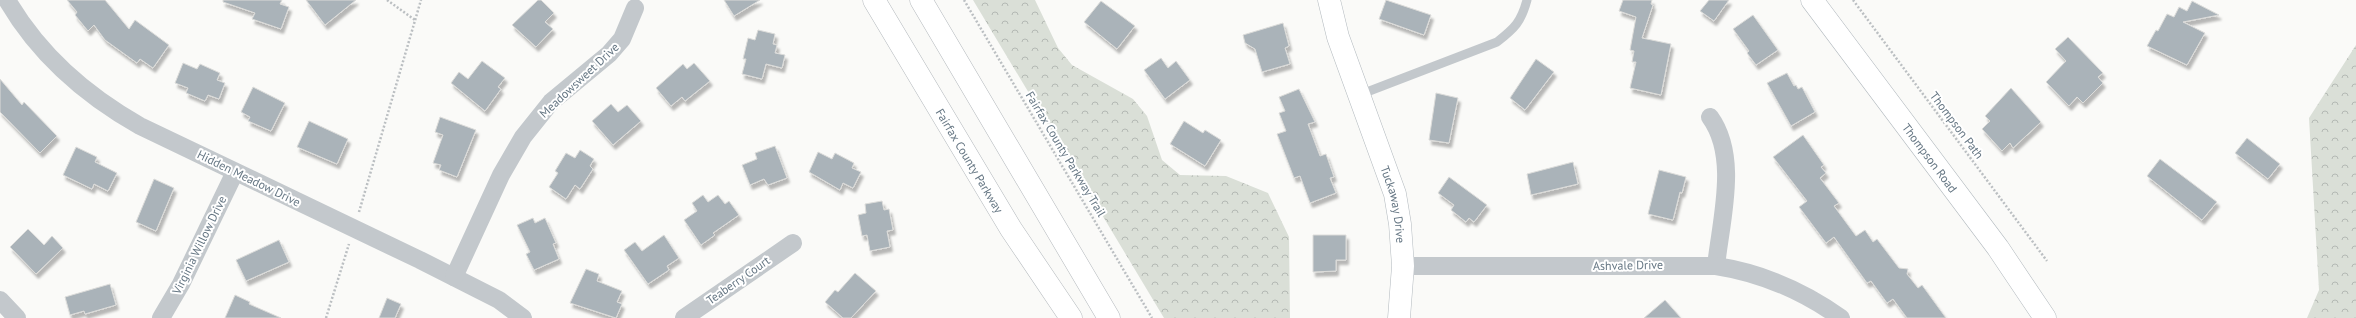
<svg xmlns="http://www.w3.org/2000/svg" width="2356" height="318" viewBox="0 0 2356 318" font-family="'PT Sans',sans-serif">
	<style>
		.forest { fill: url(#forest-crowns) }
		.building { fill: #aab3b9; stroke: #dcdcda; filter: url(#shadow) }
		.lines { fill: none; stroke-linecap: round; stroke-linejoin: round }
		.secondary-casing { stroke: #b3babf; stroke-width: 23 }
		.highway-casing { stroke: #b4b9bd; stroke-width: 23 }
		.path { stroke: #bbbfc2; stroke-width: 2.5; stroke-dasharray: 2 2; stroke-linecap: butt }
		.lane { stroke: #c3c8cc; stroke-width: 9 }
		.street { stroke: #c3c8cc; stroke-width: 18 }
		.secondary { stroke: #fff; stroke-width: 22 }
		.highway { stroke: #fff; stroke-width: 22 }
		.labels { text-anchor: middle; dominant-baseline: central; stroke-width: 4; stroke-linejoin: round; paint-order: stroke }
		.street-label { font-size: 12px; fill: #657683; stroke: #fff }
	</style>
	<defs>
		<pattern id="forest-crowns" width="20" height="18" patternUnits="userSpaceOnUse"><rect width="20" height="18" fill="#dadfd7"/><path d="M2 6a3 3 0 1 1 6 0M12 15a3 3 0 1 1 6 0" fill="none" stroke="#b4b9b4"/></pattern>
		<filter id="shadow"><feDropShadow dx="2.5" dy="4.5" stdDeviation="1" flood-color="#0004"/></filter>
	</defs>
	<rect width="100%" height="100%" fill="#fafaf8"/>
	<!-- forest -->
	<g class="forest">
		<path d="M973 0H1035L1058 48 1072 65 1133 99 1147 116 1162 160 1180 175 1226 176 1268 193 1289 237 1290 318H1164Z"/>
		<path d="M2356 45V318H2307L2319 290 2309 118Z"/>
	</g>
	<!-- building -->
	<g class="building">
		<path d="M67 0H105L129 29 135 20 169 45 153 68 140 59 137 63 105 40 94 25 88 31 75 15 77 12Z"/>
		<path d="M223 0H282L280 4 289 7 281 29 252 19 255 13 223 2Z"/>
		<path d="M306 0H356L325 25Z"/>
		<path d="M538 0H541L554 13 545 22 553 29 536 47 512 25Z"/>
		<path d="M724 0H760L734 16Z"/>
		<path d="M1386 0 1431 15 1424 35 1379 19Z"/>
		<path d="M1623 0H1652L1651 4 1653 5 1642 38 1671 44 1661 95 1630 88 1636 62H1632L1634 51 1630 50 1636 17 1619 11Z"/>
		<path d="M1709 0H1729L1714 21 1700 11Z"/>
		<path d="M1101 1 1135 26 1117 49 1084 22Z"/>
		<path d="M2192 1 2219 15 2183 22 2205 33 2187 65 2147 46 2156 30 2158 31 2167 14 2174 17 2179 7 2187 11Z"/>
		<path d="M1753 15 1778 50 1756 65 1747 53 1749 51 1733 29Z"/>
		<path d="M1283 23 1289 46 1285 48 1290 64 1262 72 1255 49 1245 43 1243 35Z"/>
		<path d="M758 30 775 34 773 44 777 45 775 53 785 55 782 68 766 64 762 79 742 74 746 59H743L748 38 755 40Z"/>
		<path d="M2068 37 2103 73 2098 77 2103 83 2083 103 2077 97 2069 106 2046 82 2066 61 2055 49Z"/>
		<path d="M1161 58 1168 68 1176 61 1190 80 1165 99 1144 70Z"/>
		<path d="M1536 59 1554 72 1525 110 1510 98Z"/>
		<path d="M482 61 505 78 498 87 501 89 485 111 451 83 459 72 468 79Z"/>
		<path d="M183 63 197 69 200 64 220 73 217 80 225 83 219 99 208 95 205 101 186 93 188 88 175 83Z"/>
		<path d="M694 63 710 81 685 101 682 97 671 106 656 88 683 64 687 69Z"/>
		<path d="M1787 73 1794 86 1796 85 1798 89 1802 87 1815 112 1791 126 1767 83Z"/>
		<path d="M0 79 22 105 24 102 57 136 40 153 0 112Z"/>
		<path d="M253 87 285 103 271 131 248 121 250 117 241 112Z"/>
		<path d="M2011 88 2041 122 2013 148 2010 143 2002 151 1982 129 1990 121 1985 116Z"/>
		<path d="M1299 89 1315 122 1308 124 1320 156 1326 154 1334 177 1330 178 1336 193 1310 203 1300 176 1294 178 1277 134 1286 131 1279 113 1285 111 1279 97Z"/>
		<path d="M1436 93 1458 98 1449 143 1429 140Z"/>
		<path d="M611 104 618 112 627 105 641 121 613 145 592 121Z"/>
		<path d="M440 117 476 130 457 177 439 170 441 165 433 163 443 135 435 132Z"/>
		<path d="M309 121 348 139 337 164 297 147Z"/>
		<path d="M1184 121 1203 133 1205 130 1221 140 1205 166 1170 144Z"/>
		<path d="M1803 135 1824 165 1821 167 1826 173 1820 178 1839 203 1834 206 1856 236 1865 230 1873 242 1877 239 1899 268 1908 269 1907 274 1918 288 1922 285 1946 318H1907L1893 299 1887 303 1871 281 1867 283 1834 237 1826 243 1799 207 1807 201 1773 157Z"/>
		<path d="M2247 138 2280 164 2268 179 2235 153Z"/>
		<path d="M775 146 787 178 768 185 764 179 750 185 742 165 757 159 755 153Z"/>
		<path d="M76 147 97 157 95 162 117 173 108 191 94 184 92 189 63 175Z"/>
		<path d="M580 150 594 159 590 166 593 169 580 189 575 185 566 199 549 187 558 173 555 171 566 153 575 158Z"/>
		<path d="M818 152 832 159 835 153 854 163 852 168 861 172 853 188 843 183 840 190 809 172Z"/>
		<path d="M2160 159 2217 202 2202 220 2147 176Z"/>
		<path d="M1573 162 1578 184 1531 195 1527 174Z"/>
		<path d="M1659 170 1686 177 1682 193 1680 192 1673 220 1648 214Z"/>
		<path d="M1449 177 1487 205 1474 222 1469 218 1466 222 1451 210 1454 205 1438 193Z"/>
		<path d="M154 179 174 188 156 231 136 222Z"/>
		<path d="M703 195 708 202 718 195 725 204 729 201 739 215 713 233 715 235 701 245 684 220 697 211 692 203Z"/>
		<path d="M882 201 884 210 889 209 893 230 887 231 890 247 870 251 867 235 862 236 858 215 866 213 865 204Z"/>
		<path d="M533 218 535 223 545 218 556 243 553 244 559 259 534 270 526 254 530 252 517 225Z"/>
		<path d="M28 229 44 245 52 236 63 248 36 274 10 247Z"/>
		<path d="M664 235 679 258 667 266 669 270 648 284 624 250 635 242 642 251Z"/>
		<path d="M1313 235H1346V260H1336V271L1313 272Z"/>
		<path d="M279 240 289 262 246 281 236 260Z"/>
		<path d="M586 269 599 274 597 281 622 291 617 302 622 304 616 318 570 303Z"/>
		<path d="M855 273 876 291 851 318H843L825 302 835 290 838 292Z"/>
		<path d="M110 284 116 305 85 314 84 311 70 315 65 297Z"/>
		<path d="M235 295 250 302 249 304 281 318H225Z"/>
		<path d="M387 298 401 304 395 318H379Z"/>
		<path d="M1665 300 1681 318H1644Z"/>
	</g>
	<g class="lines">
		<!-- secondary casing -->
		<g class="secondary-casing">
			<g id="secondary">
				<path id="s1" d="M1329 0 1338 37 1395 194 1400 224 1403 266 1399 318"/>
				<path id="s2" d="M1812 0 1998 248 2045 318"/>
			</g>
		</g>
		<!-- highway casing -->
		<g class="highway-casing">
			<g id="highway">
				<path id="s3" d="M874 0 1011 229 1071 318"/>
				<path d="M921 0 1109 318"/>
			</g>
		</g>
		<!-- path -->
		<g class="path">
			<path d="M387 0 415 20"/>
			<path d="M964 0 1152 318"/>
			<path d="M1853 0 2047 261"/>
			<path d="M359 212 421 0"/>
			<path d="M326 318 349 244"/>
		</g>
		<!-- lane -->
		<path class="lane" d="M1359 95 1497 42C1515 28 1521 22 1527 0"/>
		<!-- street -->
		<g class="street">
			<path d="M7 0C39 55 85 95 140 126L420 260 499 300 523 318"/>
			<path d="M1710 117C1739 157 1721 219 1716 266"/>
			<path d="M1403 266H1716C1762 273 1803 291 1841 318"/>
			<path d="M454 277 501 175 523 137 551 102 609 54 622 39 635 8"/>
			<path d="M0 300 17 318"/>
			<path d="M161 318 181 284 235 172"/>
			<path d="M684 318 793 243"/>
		</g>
		<!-- secondary -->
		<use href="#secondary" class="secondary"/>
		<!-- highway -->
		<use href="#highway" class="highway"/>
	</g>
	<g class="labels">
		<!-- street labels -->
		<g class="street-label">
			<text transform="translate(579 80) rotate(-43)">Meadowsweet Drive</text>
			<text transform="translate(1957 125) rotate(53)">Thompson Path</text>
			<text transform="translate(1066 154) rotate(59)">Fairfax County Parkway Trail</text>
			<text stroke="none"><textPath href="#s2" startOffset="197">Thompson Road</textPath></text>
			<text stroke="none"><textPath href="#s3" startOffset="187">Fairfax County Parkway</textPath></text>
			<text transform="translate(249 178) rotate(26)">Hidden Meadow Drive</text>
			<text stroke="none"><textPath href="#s1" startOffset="215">Tuckaway Drive</textPath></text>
			<text transform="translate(199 245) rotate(-64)">Virginia Willow Drive</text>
			<text transform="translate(1628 265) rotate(-1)">Ashvale Drive</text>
			<text transform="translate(738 280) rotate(-35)">Teaberry Court</text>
		</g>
	</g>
</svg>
